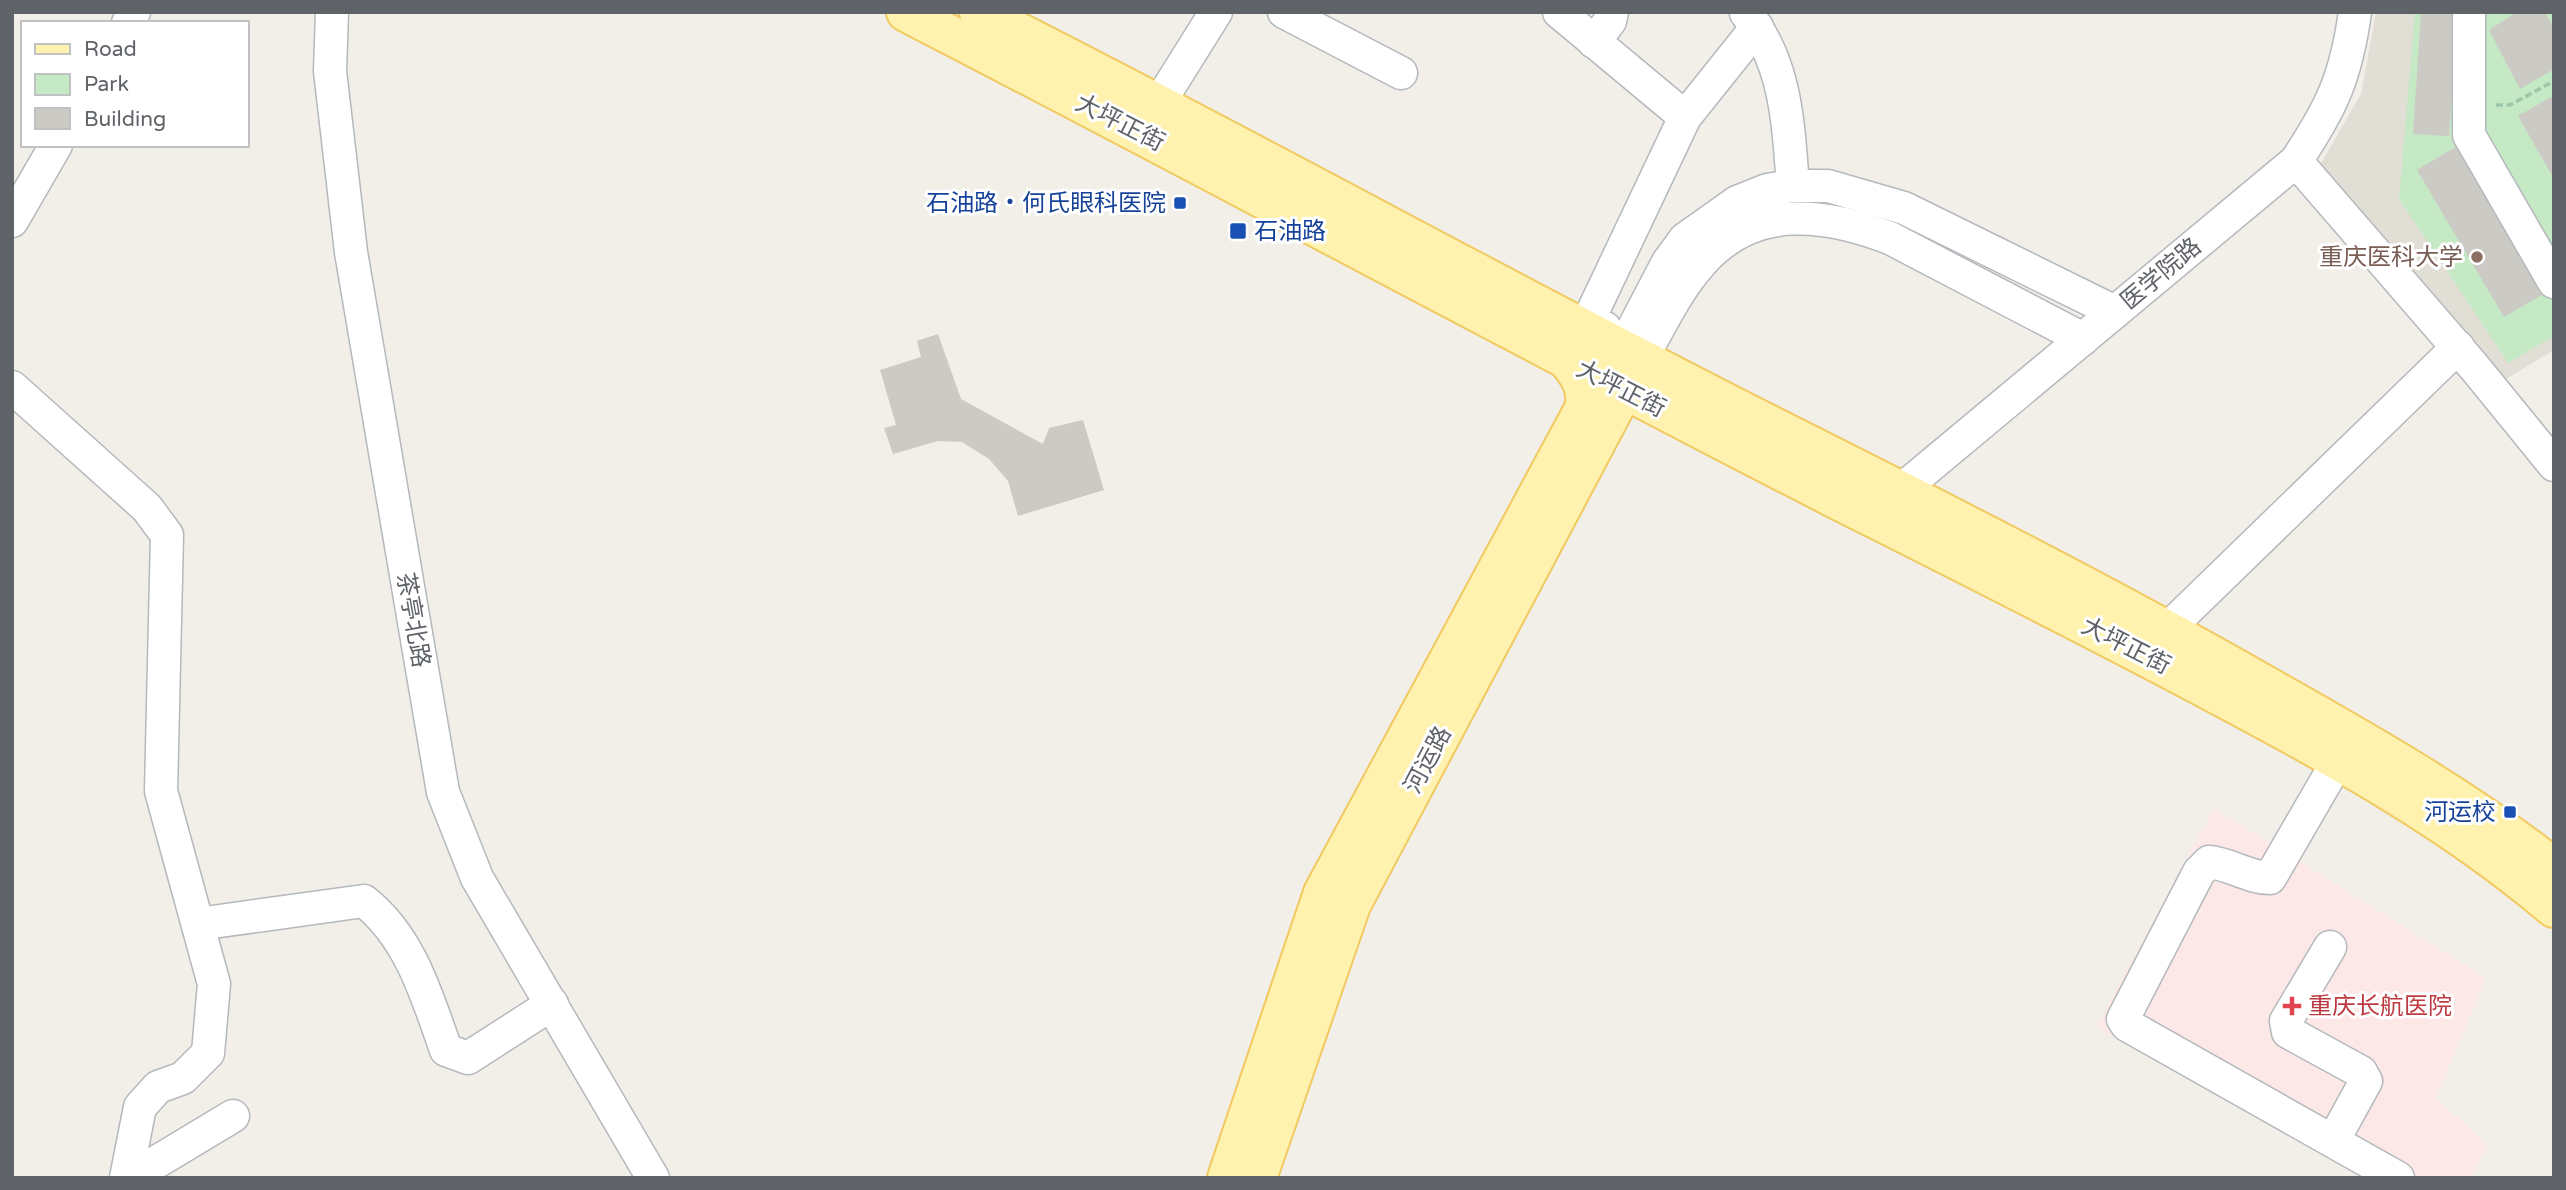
<svg xmlns="http://www.w3.org/2000/svg" width="2566" height="1190" viewBox="0 0 2566 1190" font-family="'Varela Round','Noto Sans SC',sans-serif">
	<style>
		.education { fill: #e1ded6 }
		.medical { fill: #fce8e6 }
		.green { fill: #c5e8c5 }
		.building { fill: #cccac5 }
		.lines { fill: none; stroke-linecap: round; stroke-linejoin: round }
		.minor-casing { stroke: #b5b8bc; stroke-width: 35 }
		.major-casing { stroke: #f2c960; stroke-width: 42 }
		.path { stroke: #9cc7a9; stroke-width: 3.5; stroke-dasharray: 7 3.5; stroke-linecap: butt }
		.minor { stroke: #fff; stroke-width: 32 }
		.major { stroke: #fff2af; stroke-width: 38 }
		.transit-dot { fill: #1a4fb4; stroke: #fff; stroke-width: 2.5 }
		.education-dot { fill: #8d6e63; stroke: #fff; stroke-width: 2.5 }
		.health-dot { fill: #e0444e; stroke: #fff; stroke-width: 2.5 }
		.labels { text-anchor: middle; dominant-baseline: central; stroke-width: 6; stroke-linejoin: round; paint-order: stroke }
		.street-label { font-size: 24px; fill: #5f6368; stroke: #fff }
		.transit-label { font-size: 24px; fill: #164399; stroke: #fff; text-anchor: end }
		.education-label { font-size: 24px; fill: #785e54; stroke: #fff; text-anchor: end }
		.health-label { font-size: 24px; fill: #be3a42; stroke: #fff; text-anchor: start }
	</style>
	<rect width="100%" height="100%" fill="#f1efe8"/>
	<!-- education -->
	<path class="education" d="M2376 12H2554V350L2506 379 2320 165 2361 94Z"/>
	<!-- medical -->
	<path class="medical" d="M2214 808 2486 978 2436 1098 2488 1145 2471 1178H2364L2096 1027Z"/>
	<!-- green -->
	<path class="green" d="M2415 12H2554V336L2508 363 2399 199Z"/>
	<!-- building -->
	<g class="building">
		<path d="M2421 12H2457L2449 136 2413 134Z"/>
		<path d="M2517 12H2545L2554 28V69L2520 89 2489 30Z"/>
		<path d="M2551 97 2554 102V179L2518 116Z"/>
		<path d="M2457 146 2545 293 2504 317 2417 170Z"/>
		<path d="M938 334 961 399 1043 444 1049 428 1083 420 1104 490 1018 516 1008 481 989 459 962 442 938 441 893 454 884 428 896 425 880 370 921 357 917 341Z"/>
	</g>
	<g class="lines">
		<!-- minor casing -->
		<g class="minor-casing">
			<g id="minor">
				<path d="M332 12 330 71 351 252 443 792 477 878 653 1178"/>
				<path d="M1284 12 1401 73"/>
				<path d="M1559 12 1685 117"/>
				<path d="M2469 12V135L2554 282"/>
				<path d="M1746 13C1787 64 1788 124 1793 186"/>
				<path d="M128 23 134 12"/>
				<path d="M1594 42 1610 21 1612 12"/>
				<path d="M1159 103 1216 12"/>
				<path d="M2296 161 2475 368 2554 465"/>
				<path d="M12 221 56 145"/>
				<path d="M1605 328 1584 330 1685 117 1757 27"/>
				<path d="M1641 359C1660 327 1676 291 1701 263 1753 203 1825 213 1890 238L2083 339"/>
				<path d="M1623 371 1622 350 1668 262 1685 239 1737 202 1767 190 1793 186H1828L1904 208 2115 312"/>
				<path d="M12 387 147 508 167 535 161 791 214 984 208 1053 183 1078 158 1087 140 1107 126 1178"/>
				<path d="M1900 491 2296 161C2332 107 2346 77 2355 12"/>
				<path d="M2150 646 2458 347"/>
				<path d="M2339 759 2270 878C2249 878 2231 864 2209 862L2199 872 2123 1019 2127 1025 2398 1178"/>
				<path d="M198 924 364 901C410 937 427 996 446 1050L468 1058 552 1004"/>
				<path d="M2330 947 2286 1021 2288 1032 2361 1072 2366 1081 2333 1141"/>
				<path d="M130 1178 233 1116"/>
			</g>
		</g>
		<!-- major casing -->
		<g class="major-casing">
			<g id="major">
				<path d="M906 12C1216 172 1523 339 1834 498 1963 563 2093 628 2220 696 2337 758 2453 822 2554 908"/>
				<path d="M979 12C1242 144 1499 288 1762 421 1931 506 2100 591 2265 685 2364 741 2464 797 2554 868"/>
				<path d="M1227 1178 1323 893 1584 409C1588 389 1581 377 1568 361"/>
				<path d="M1257 1178 1351 905 1636 367"/>
			</g>
		</g>
		<!-- path -->
		<path class="path" d="M2496 105H2510L2554 81"/>
		<!-- minor -->
		<use href="#minor" class="minor"/>
		<!-- major -->
		<use href="#major" class="major"/>
	</g>
	<!-- markers -->
	<g class="transit-dot">
		<rect x="1173" y="196" width="14" height="14" rx="3.5"/>
		<rect x="1229" y="222" width="18" height="18" rx="3.5"/>
		<rect x="2503" y="805" width="14" height="14" rx="3.5"/>
	</g>
	<circle class="education-dot" cx="2477" cy="257" r="7"/>
	<path class="health-dot" d="M2288.5 995.5h7v7h7v7h-7v7h-7v-7h-7v-7h7z"/>
	<g class="labels">
		<!-- street labels -->
		<g class="street-label">
			<text transform="translate(1120 123) rotate(27)">大坪正街</text>
			<text transform="translate(2161 274) rotate(-40)">医学院路</text>
			<text transform="translate(1621 389) rotate(27)">大坪正街</text>
			<text transform="translate(413 620) rotate(80)">茶亭北路</text>
			<text transform="translate(2126 646) rotate(27)">大坪正街</text>
			<text transform="translate(1428 760) rotate(-62)">河运路</text>
		</g>
		<!-- transit labels -->
		<g class="transit-label">
			<text x="1166" y="203">石油路‧何氏眼科医院</text>
			<text x="1254" y="231" text-anchor="start">石油路</text>
			<text x="2496" y="812">河运校</text>
		</g>
		<!-- education labels -->
		<g class="education-label">
			<text x="2463" y="257">重庆医科大学</text>
		</g>
		<!-- health labels -->
		<g class="health-label">
			<text x="2308" y="1006">重庆长航医院</text>
		</g>
	</g>
	<!-- border -->
	<rect width="2566" height="1190" fill="none" stroke="#5f6368" stroke-width="28"/>
	<!-- legend -->
	<rect x="21" y="21" width="228" height="126" fill="#ffffff" stroke="#bfc1c3" stroke-width="2"/>
	<rect x="35" y="44" width="35" height="10" fill="#fff2af" stroke="#bfc1c3" stroke-width="2"/>
	<text x="84" y="56" font-size="21" fill="#5f6368">Road</text>
	<rect x="35" y="74" width="35" height="21" fill="#c5e8c5" stroke="#bfc1c3" stroke-width="2"/>
	<text x="84" y="91" font-size="21" fill="#5f6368">Park</text>
	<rect x="35" y="108" width="35" height="21" fill="#cccac5" stroke="#bfc1c3" stroke-width="2"/>
	<text x="84" y="126" font-size="21" fill="#5f6368">Building</text>
</svg>
